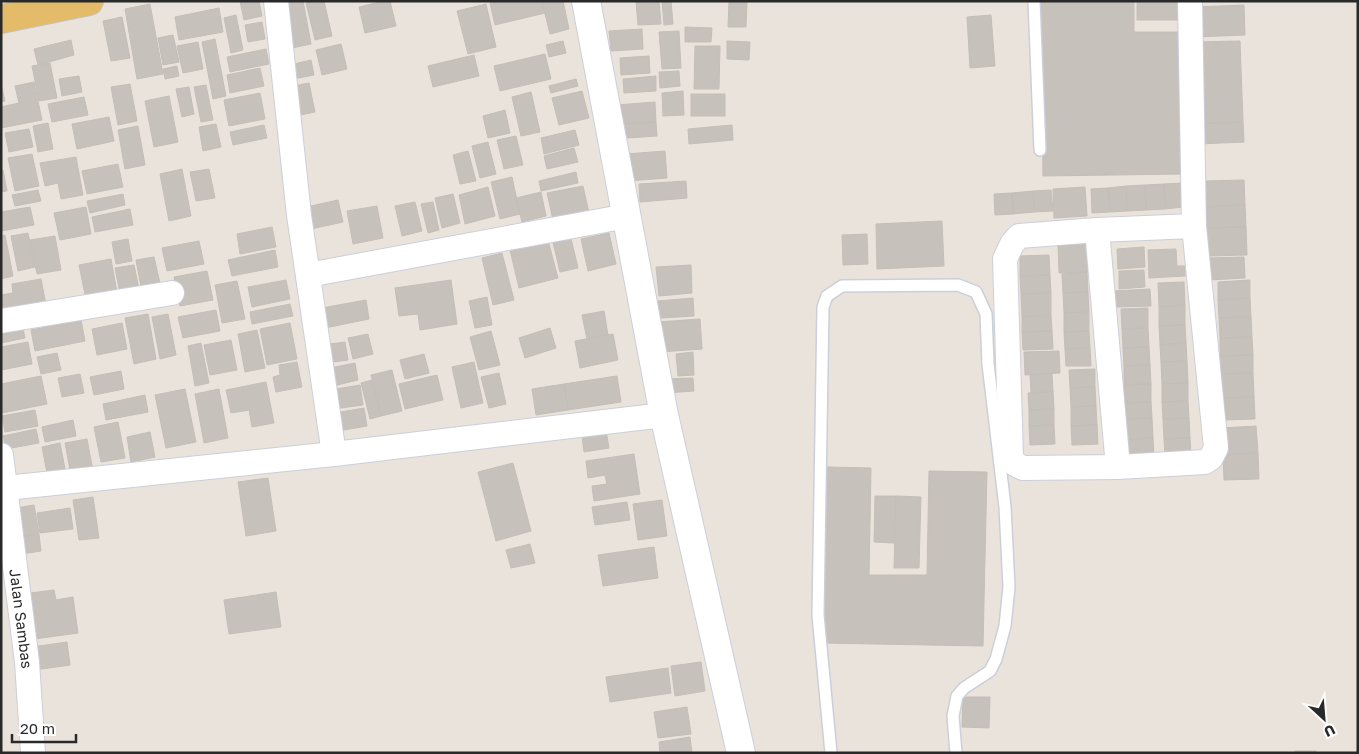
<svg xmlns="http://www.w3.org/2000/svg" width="1359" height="754" viewBox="0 0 1359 754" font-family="'Golos Text',sans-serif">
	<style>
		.building { fill: #c6c1bb; stroke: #c5beb6 }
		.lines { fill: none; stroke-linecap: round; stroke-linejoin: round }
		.service-casing { stroke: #cbcfda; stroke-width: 14 }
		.minor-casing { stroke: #cbcfda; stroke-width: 26 }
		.tertiary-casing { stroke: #cbcfda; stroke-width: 30 }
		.primary-casing { stroke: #c3c3c3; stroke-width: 30 }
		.service { stroke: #fff; stroke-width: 11 }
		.minor { stroke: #fff; stroke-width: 24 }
		.tertiary { stroke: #fff; stroke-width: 28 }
		.primary { stroke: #e3bb69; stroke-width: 28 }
		.labels { text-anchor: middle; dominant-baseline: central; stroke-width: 4; stroke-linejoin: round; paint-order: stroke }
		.street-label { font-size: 15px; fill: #292929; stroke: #fff }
	</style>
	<rect width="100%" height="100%" fill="#eae3dc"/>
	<!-- building -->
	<g class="building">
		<path d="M240 1H259L262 16 244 20Z"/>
		<path d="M278 1H303L311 44 287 49Z"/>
		<path d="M315 1H324L332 36 315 40 306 3Z"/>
		<path d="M384 1H390L396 26 365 33 359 7Z"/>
		<path d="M495 1H542L545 13 495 25 490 3Z"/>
		<path d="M542 1H563L569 29 550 34Z"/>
		<path d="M659 1 661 24 638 25 636 2Z"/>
		<path d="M662 1H671L673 24 664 25Z"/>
		<path d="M729 1H747L746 27H728Z"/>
		<path d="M1041 1H1134V32H1180L1182 174 1043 176Z"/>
		<rect x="1137" y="1" width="45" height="19"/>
		<path d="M150 4 163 74 137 79 125 9Z"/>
		<path d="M486 4 496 47 468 54 457 11Z"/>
		<path d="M1244 5 1245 35 1195 37 1194 7Z"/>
		<path d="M219 8 223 32 179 40 175 17Z"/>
		<path d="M236 15 243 50 231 53 224 18Z"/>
		<path d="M991 15 995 66 970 68 967 17Z"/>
		<path d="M122 17 130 58 111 61 103 21Z"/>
		<path d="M262 22 265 39 248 42 245 25Z"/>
		<path d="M685 27 712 28 711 42H685Z"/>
		<path d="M642 29 643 49 611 51 609 31Z"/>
		<path d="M679 31 681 68 662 69 659 32Z"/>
		<path d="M173 35 179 62 163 65 158 38Z"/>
		<path d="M215 39 226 96 213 99 202 42Z"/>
		<path d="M71 40 74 55 38 65 34 49Z"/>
		<path d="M563 41 566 53 549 57 546 45Z"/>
		<path d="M727 41 750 42 749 60 727 59Z"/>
		<path d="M1240 41 1243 122 1198 124 1195 42Z"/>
		<path d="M198 42 203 69 183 73 177 46Z"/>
		<path d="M341 44 347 69 322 75 316 50Z"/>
		<path d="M695 46H720L719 89H694Z"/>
		<path d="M266 49 269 64 230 72 227 57Z"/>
		<path d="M545 54 551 79 500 91 494 66Z"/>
		<path d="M474 55 479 76 433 87 428 66Z"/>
		<path d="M649 56 650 73 621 75 620 58Z"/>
		<path d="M311 60 314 75 293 79 290 65Z"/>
		<path d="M50 63 57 98 39 101 32 66Z"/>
		<path d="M177 66 179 76 165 79 163 69Z"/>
		<path d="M260 68 264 86 230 93 227 75Z"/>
		<path d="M679 71 680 86 660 88 659 72Z"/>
		<path d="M79 76 82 92 62 96 59 79Z"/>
		<path d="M656 76V91L624 93 623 79Z"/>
		<path d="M576 79 578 86 551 93 549 86Z"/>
		<path d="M34 82 42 120 1 128V107L19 103 15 86Z"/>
		<path d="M309 83 315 112 295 116 289 87Z"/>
		<path d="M1 84 5 101 1 102Z"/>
		<path d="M130 84 137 121 118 125 111 87Z"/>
		<path d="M206 85 213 120 201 122 194 87Z"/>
		<path d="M189 87 194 114 182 117 176 89Z"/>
		<path d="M582 91 589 118 559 125 552 98Z"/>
		<path d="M683 91 684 115 663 116 662 93Z"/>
		<path d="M531 92 540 132 521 136 512 97Z"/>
		<path d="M260 93 265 119 229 126 224 100Z"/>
		<rect x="691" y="94" width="34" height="22"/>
		<path d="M169 96 178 142 154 147 145 101Z"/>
		<path d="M84 97 88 115 52 122 48 104Z"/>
		<path d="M655 102 656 122 618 124 616 105Z"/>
		<path d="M505 110 510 133 488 138 483 116Z"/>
		<path d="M109 117 114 141 77 149 72 124Z"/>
		<path d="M656 122 657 136 626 138 625 124Z"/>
		<path d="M1243 122 1244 142 1199 144 1198 124Z"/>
		<path d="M48 123 53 149 38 152 33 126Z"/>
		<path d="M216 124 221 147 203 151 199 127Z"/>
		<path d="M264 125 267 138 233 145 230 132Z"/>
		<path d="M732 125 733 140 689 144 688 129Z"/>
		<path d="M138 126 145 165 125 169 118 130Z"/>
		<path d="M29 129 33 147 9 152 5 133Z"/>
		<path d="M575 130 579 145 544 154 541 138Z"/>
		<path d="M516 136 523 165 504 169 497 140Z"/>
		<path d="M488 142 496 174 480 178 472 146Z"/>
		<path d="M574 148 578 162 547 169 544 156Z"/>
		<path d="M468 151 476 181 460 184 453 155Z"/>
		<path d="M665 151 667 178 628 181 626 154Z"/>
		<path d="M32 154 39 186 15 191 8 158Z"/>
		<path d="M76 157 83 195 61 199 58 183 45 186 40 163Z"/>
		<path d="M118 164 123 187 87 194 82 171Z"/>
		<path d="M182 169 191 216 169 221 160 174Z"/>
		<path d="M209 169 215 198 196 201 190 172Z"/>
		<path d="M3 170 7 191 1 192V171Z"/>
		<path d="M576 172 578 183 541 191 539 181Z"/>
		<path d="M512 177 520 214 500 219 491 182Z"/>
		<path d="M1244 180 1245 205 1206 207 1205 181Z"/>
		<path d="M686 181 687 198 640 202 639 184Z"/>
		<path d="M1183 183 1184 207 1165 209 1164 184Z"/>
		<path d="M1164 184 1165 209 1146 210 1145 185Z"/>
		<path d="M1145 185 1146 210 1127 211 1126 186Z"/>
		<path d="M583 186 589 213 553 220 547 193Z"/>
		<path d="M1126 186 1127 211 1110 212 1108 188Z"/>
		<path d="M488 187 495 216 465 224 459 195Z"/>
		<path d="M1085 187 1087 216 1054 218 1053 189Z"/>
		<path d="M1108 188 1110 212 1092 213 1091 189Z"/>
		<path d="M38 190 41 201 15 206 12 195Z"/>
		<path d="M1051 190 1053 211 1034 212 1033 191Z"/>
		<path d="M1033 191 1034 212 1013 214 1012 193Z"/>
		<path d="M541 192 546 216 522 222 516 198Z"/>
		<path d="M1012 193 1013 214 995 215 994 194Z"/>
		<path d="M123 194 125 205 90 213 87 201Z"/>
		<path d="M453 194 460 223 442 228 435 198Z"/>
		<path d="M338 200 343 222 306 230 302 208Z"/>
		<path d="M415 202 422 231 402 236 395 206Z"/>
		<path d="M433 202 439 230 428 233 421 204Z"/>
		<path d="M1245 205 1246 227 1207 228 1206 207Z"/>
		<path d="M377 206 383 238 353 244 347 211Z"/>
		<path d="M30 207 34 225 1 231V212Z"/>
		<path d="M86 207 91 234 60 240 54 213Z"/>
		<path d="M130 209 133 225 95 232 92 217Z"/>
		<path d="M942 221 944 266 877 269 876 224Z"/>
		<path d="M272 227 276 247 240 254 237 234Z"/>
		<path d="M1246 227 1247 255 1208 256 1207 228Z"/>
		<path d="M569 230 578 268 560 272 551 234Z"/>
		<path d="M28 233 35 267 18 271 11 236Z"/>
		<path d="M609 233 616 264 588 271 581 239Z"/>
		<path d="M867 234 868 264 843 265 842 235Z"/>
		<path d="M5 235 13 276 1 279V236Z"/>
		<path d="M55 236 61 270 37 274 30 240Z"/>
		<path d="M128 239 132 261 116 264 112 242Z"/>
		<path d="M548 240 558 278 519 288 510 250Z"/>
		<path d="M199 241 204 264 167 271 162 248Z"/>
		<path d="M1088 244 1089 272 1059 273 1058 245Z"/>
		<path d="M1144 247 1145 267 1118 269 1117 249Z"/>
		<path d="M1176 249 1177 266H1185V276L1149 278 1148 250Z"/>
		<path d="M275 250 278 267 232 276 228 260Z"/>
		<path d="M502 253 514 300 493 305 482 258Z"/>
		<path d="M1049 255 1050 275 1020 276V256Z"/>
		<path d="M154 257 161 288 142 292 136 260Z"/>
		<path d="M1244 257 1245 278 1209 280 1208 258Z"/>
		<path d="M111 259 118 298 87 304 79 265Z"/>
		<path d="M134 265 140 294 121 298 115 268Z"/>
		<path d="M691 265 692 293 659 296 656 267Z"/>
		<path d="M1144 270 1145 287 1119 289V271Z"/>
		<path d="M207 271 213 300 180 306 174 277Z"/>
		<path d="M1087 272 1088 292 1063 293 1062 274Z"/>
		<path d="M1050 275 1051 293 1021 294 1020 276Z"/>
		<path d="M41 279 46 305 1 314V295L13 293 12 284Z"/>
		<path d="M286 280 290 299 252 307 248 287Z"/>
		<path d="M451 280 457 324 420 330 418 314 399 316 395 288Z"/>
		<path d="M1250 280V298L1218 300V282Z"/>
		<path d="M237 281 245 319 222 323 215 285Z"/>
		<path d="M1184 282 1185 305 1159 307 1158 283Z"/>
		<path d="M1150 289 1151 306 1115 307 1114 291Z"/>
		<path d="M1088 292 1089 312 1064 313 1063 293Z"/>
		<path d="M1051 293V315L1022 317 1021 294Z"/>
		<path d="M487 297 492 325 475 328 469 301Z"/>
		<path d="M693 298 694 316 660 318 658 301Z"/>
		<path d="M1250 298 1251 317 1219 318 1218 300Z"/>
		<path d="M366 300 369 319 325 328 322 308Z"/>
		<path d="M290 304 293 316 252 324 250 312Z"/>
		<path d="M1185 305V325L1159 326V307Z"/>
		<path d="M1148 308V328L1122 329 1121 309Z"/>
		<path d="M216 310 220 331 183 338 178 317Z"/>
		<path d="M604 311 608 335 587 339 582 315Z"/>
		<path d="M1089 312V331L1064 332V313Z"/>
		<path d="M148 314 156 359 134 364 125 318Z"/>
		<path d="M168 314 176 355 160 359 152 317Z"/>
		<path d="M1051 315 1052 331 1022 332V317Z"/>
		<path d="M1251 317 1252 337 1220 338 1219 318Z"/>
		<path d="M21 319 25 338 1 343V323Z"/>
		<path d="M700 319 702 349 660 352 658 322Z"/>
		<path d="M81 320 85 341 35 351 31 330Z"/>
		<path d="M122 323 127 349 97 355 92 329Z"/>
		<path d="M290 323 297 359 267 365 260 329Z"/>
		<path d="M1185 325 1186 343 1160 345 1159 326Z"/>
		<path d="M550 328 556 348 525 358 519 338Z"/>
		<path d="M1148 328 1149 347 1123 348 1122 329Z"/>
		<path d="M257 330 265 368 245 372 238 334Z"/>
		<path d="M491 331 500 365 479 370 470 337Z"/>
		<path d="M1052 331 1053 349 1023 350 1022 332Z"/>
		<path d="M1089 331 1090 348 1065 349 1064 332Z"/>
		<path d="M368 334 373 354 353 359 348 338Z"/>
		<path d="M613 334 618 360 580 368 575 341Z"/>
		<path d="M1252 337 1253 355 1220 356V338Z"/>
		<path d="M231 340 237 370 210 375 204 345Z"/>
		<path d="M28 342 32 364 1 370V347Z"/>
		<path d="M345 342 348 360 324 363 322 345Z"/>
		<path d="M201 343 209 383 195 386 188 346Z"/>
		<path d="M1186 343 1187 361 1161 362 1160 345Z"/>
		<path d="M1149 347 1150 365 1124 366 1123 348Z"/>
		<path d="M1090 348 1091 366H1066L1065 349Z"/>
		<path d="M1059 351 1060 373 1025 375 1024 352Z"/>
		<path d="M693 352 694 375 678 376 676 354Z"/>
		<path d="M57 353 61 370 41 374 37 357Z"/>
		<path d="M424 354 429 373 405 379 400 360Z"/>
		<path d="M1253 355V373L1221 374 1220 356Z"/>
		<path d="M1187 361 1188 383 1162 384 1161 362Z"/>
		<path d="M297 362 302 387 276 392 273 377 280 375 279 365Z"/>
		<path d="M474 362 483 403 461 408 452 367Z"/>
		<path d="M355 363 358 380 333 386 330 368Z"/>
		<path d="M1150 365 1151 384 1124 385V366Z"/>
		<path d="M1095 369V387L1070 388 1069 370Z"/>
		<path d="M392 370 402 411 381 416 371 375Z"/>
		<path d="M121 371 124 389 94 395 90 377Z"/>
		<path d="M499 373 506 404 489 408 481 377Z"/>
		<path d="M1253 373 1254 397 1222 398 1221 374Z"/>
		<path d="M80 374 84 393 62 397 58 378Z"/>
		<path d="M1052 374 1053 392 1031 393 1030 375Z"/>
		<path d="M437 375 443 400 405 409 399 384Z"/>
		<path d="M41 376 47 404 2 413 1 384Z"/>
		<path d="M617 376 621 402 568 410 564 384Z"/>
		<path d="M693 378 694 391 666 393 665 379Z"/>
		<path d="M372 380 381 416 370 419 361 383Z"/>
		<path d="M266 382 274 423 252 427 249 410 231 413 226 390Z"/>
		<path d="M1188 383V401L1162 402V384Z"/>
		<path d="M564 384 568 410 536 415 532 389Z"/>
		<path d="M1151 384V402L1125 403 1124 385Z"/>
		<path d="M360 385 363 405 333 409 330 390Z"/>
		<path d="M1095 387 1096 406 1071 407 1070 388Z"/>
		<path d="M185 389 196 442 166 448 155 395Z"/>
		<path d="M219 389 228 438 204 443 195 394Z"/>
		<path d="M1053 392 1054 409 1029 410 1028 393Z"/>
		<path d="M145 395 148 412 106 420 103 404Z"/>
		<path d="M1254 397 1255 419 1223 420 1222 398Z"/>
		<path d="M1188 401 1189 418 1163 419 1162 402Z"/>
		<path d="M1151 402 1152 418 1126 419 1125 403Z"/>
		<path d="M1096 406 1097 425 1071 426V407Z"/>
		<path d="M364 408 367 426 338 431 335 413Z"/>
		<path d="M1054 409V425L1029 426V410Z"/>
		<path d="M35 410 38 426 5 432 2 416Z"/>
		<path d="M1152 418 1153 438 1127 440 1126 419Z"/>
		<path d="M1189 418 1190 438 1164 439 1163 419Z"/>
		<path d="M73 420 76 436 45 442 42 427Z"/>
		<path d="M118 422 125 458 101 462 94 427Z"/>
		<path d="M605 424 609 448 584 452 581 427Z"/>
		<path d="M1054 425 1055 444 1030 445 1029 426Z"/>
		<path d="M1097 425 1098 444 1072 445 1071 426Z"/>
		<path d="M1256 426 1258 453 1223 455 1222 428Z"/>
		<path d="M36 429 39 443 6 449 3 436Z"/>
		<path d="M150 432 155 457 131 462 127 437Z"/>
		<path d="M1153 438 1154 457 1127 458V440Z"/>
		<path d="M1190 438 1191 456 1165 457 1164 439Z"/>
		<path d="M87 439 93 471 71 475 65 443Z"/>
		<path d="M60 443 66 474 48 478 42 447Z"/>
		<path d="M1258 453 1259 479 1224 480 1223 455Z"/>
		<path d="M634 454 640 494 594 501 592 486 607 484 605 475 588 478 586 461Z"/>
		<path d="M513 463 531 531 496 541 478 472Z"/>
		<path d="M827 467 871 468 869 575H927L929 471 987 472 983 646 823 643Z"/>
		<path d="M268 478 276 531 246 536 238 482Z"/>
		<path d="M875 496H896L894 543 874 542Z"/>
		<path d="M896 496 921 497 919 568H894Z"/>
		<path d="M93 497 99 538 79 540 73 500Z"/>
		<path d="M662 500 667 536 638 540 633 504Z"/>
		<path d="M627 502 630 520 595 525 592 507Z"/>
		<path d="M34 505 39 534 20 537 16 508Z"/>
		<path d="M70 508 73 529 40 533 37 513Z"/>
		<path d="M39 534 41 551 15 555 13 538Z"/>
		<path d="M530 544 535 563 511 568 506 550Z"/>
		<path d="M654 547 658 578 603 586 598 555Z"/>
		<path d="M54 590 56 600 73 597 78 633 27 640 30 593Z"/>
		<path d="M276 592 281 627 229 634 224 600Z"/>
		<path d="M67 642 70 665 35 670 32 647Z"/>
		<path d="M701 662 705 691 675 696 671 666Z"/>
		<path d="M668 668 671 693 610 702 606 677Z"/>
		<path d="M963 697H990L989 728 962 727Z"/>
		<path d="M687 707 691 734 658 738 654 712Z"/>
		<path d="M690 737 692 753H660L659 742Z"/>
		<rect x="1295" y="751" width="21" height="2"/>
	</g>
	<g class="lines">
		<!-- service casing -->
		<g class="service-casing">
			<g id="service">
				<path d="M1034 1 1040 150"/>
				<path d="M831 753 818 615 823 307 827 296 842 286 958 285 976 292 986 314 988 364 1005 507 1009 587 1005 626 996 659 990 671 964 688 957 696 953 716 956 753"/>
			</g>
		</g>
		<!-- minor casing -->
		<g class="minor-casing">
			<g id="minor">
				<path d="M276 1 299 215 334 454"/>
				<path d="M1190 1 1194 226 1216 448 1211 458 1205 462 1118 467 1023 468 1015 464 1011 457 1005 259 1012 244 1019 236 1097 230 1194 226"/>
				<path d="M1097 230 1118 467"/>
				<path d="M308 275 627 216"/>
				<path d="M1 321 172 293"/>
				<path id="s1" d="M1 455 27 662 33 753"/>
				<path d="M6 488 334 454 664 415"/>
			</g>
		</g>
		<!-- tertiary casing -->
		<g class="tertiary-casing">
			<path id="tertiary" d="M586 1 664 415 741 753"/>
		</g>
		<!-- primary casing -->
		<g class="primary-casing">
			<path id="primary" d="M1 19 89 1"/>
		</g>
		<!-- service -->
		<use href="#service" class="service"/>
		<!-- minor -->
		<use href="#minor" class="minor"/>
		<!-- tertiary -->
		<use href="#tertiary" class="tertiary"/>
		<!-- primary -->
		<use href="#primary" class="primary"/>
	</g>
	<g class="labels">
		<!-- street labels -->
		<g class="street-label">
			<text stroke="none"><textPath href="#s1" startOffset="165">Jalan Sambas</textPath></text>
		</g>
	</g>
	<!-- border -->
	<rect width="1359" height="754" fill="none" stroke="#292929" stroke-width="5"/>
	<!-- north arrow -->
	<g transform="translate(1324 719) rotate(154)" stroke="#ffffff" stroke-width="4" paint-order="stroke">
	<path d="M0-4L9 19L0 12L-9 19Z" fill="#292929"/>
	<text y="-8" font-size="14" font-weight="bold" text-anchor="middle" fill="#292929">U</text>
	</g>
	<!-- scale -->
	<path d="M12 734v8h64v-8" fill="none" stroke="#292929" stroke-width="2.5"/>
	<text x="20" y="734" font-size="15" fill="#292929" stroke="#ffffff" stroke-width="4" paint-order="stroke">20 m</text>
</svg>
